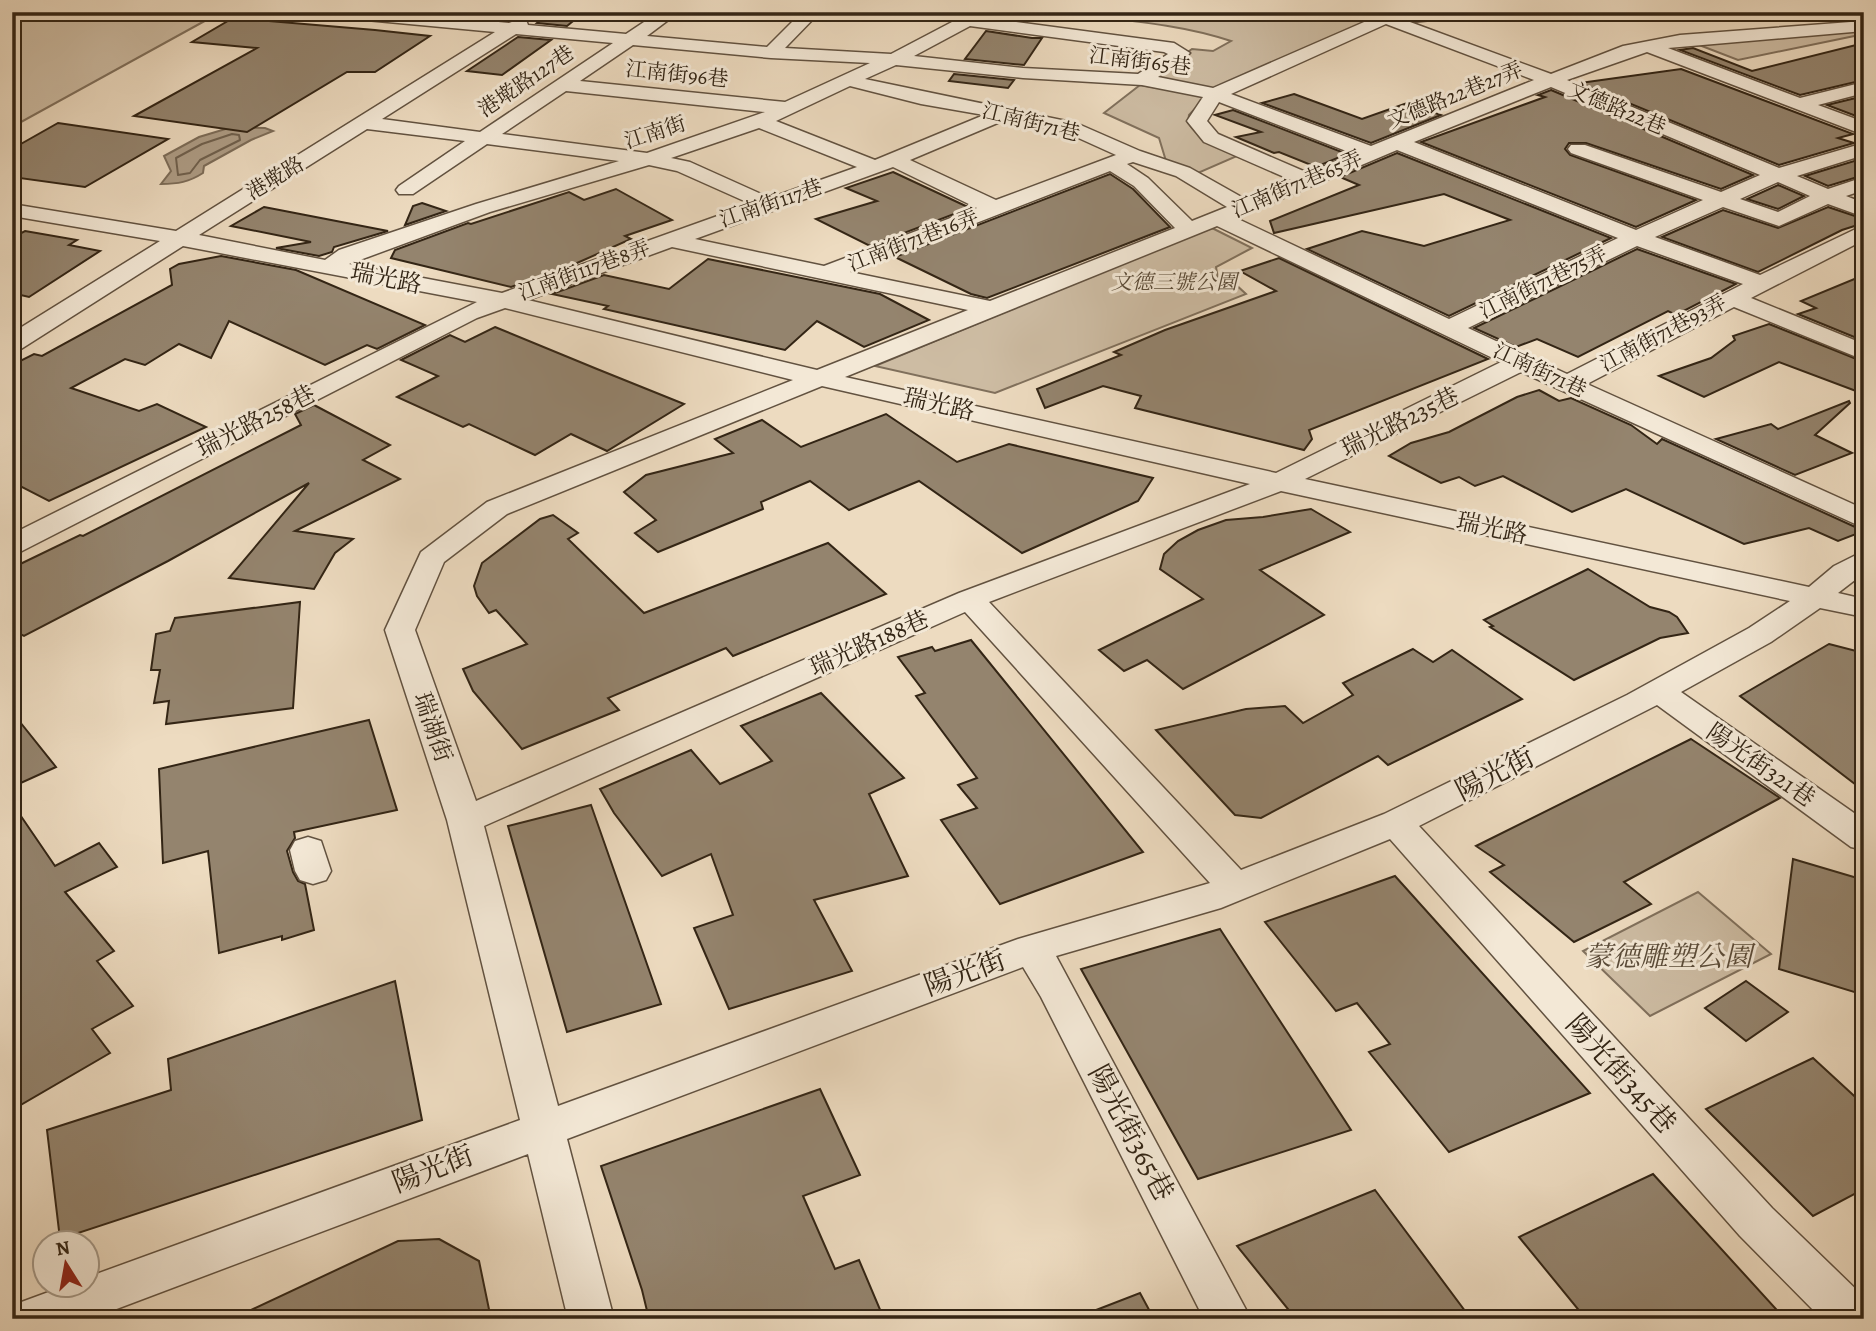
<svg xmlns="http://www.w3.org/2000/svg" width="1876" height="1331" viewBox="0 0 1876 1331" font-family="Alegreya,'Noto Serif TC',serif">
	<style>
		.green { fill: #cdbca3; stroke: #80705c; stroke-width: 2 }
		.water { fill: #ae9d86; stroke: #7d6d59; stroke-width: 2 }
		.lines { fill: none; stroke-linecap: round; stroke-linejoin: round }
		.shore { stroke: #70614e; stroke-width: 2 }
		.building { fill: #94846e; stroke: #332515; stroke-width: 2 }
		.minor-casing { stroke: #625240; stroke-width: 3 }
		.minor { fill: #f3e8d6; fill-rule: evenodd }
		.labels { text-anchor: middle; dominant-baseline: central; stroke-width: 6; stroke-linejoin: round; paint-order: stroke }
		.far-street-label { font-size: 21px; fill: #332515; stroke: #f3e8d6 }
		.far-park-label { font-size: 21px; font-style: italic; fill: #5a4b38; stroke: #f3e8d6 }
		.street-label { font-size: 24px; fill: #332515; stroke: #f3e8d6 }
		.near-street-label { font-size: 28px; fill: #332515; stroke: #f3e8d6 }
		.near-park-label { font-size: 28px; font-style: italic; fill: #5a4b38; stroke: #f3e8d6 }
	</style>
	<rect width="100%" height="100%" fill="#eddbc0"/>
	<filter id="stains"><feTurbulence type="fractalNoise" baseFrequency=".00286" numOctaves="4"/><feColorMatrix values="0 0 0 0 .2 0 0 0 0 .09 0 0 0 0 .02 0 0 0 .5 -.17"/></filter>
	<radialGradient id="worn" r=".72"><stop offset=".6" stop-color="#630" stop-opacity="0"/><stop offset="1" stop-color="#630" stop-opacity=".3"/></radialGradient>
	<!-- green -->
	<g class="green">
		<path d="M12 12H221L12 127Z"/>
		<path d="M1054 12H1360L1379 20 1217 94 1151 78 1192 49 1213 51 1231 41C1174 22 1114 20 1054 12Z"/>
		<path d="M1857 30 1864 34 1738 60 1694 43Z"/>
		<path d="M1140 85 1207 96 1189 115 1188 123C1201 141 1218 147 1237 156L1198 173 1166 161 1159 138 1104 113Z"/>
		<path d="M1210 227 1252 248 1216 267 1218 279 1234 283 1246 294 995 393 875 366Z"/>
		<path d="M1698 892 1771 954 1650 1016 1583 951Z"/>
	</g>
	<!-- water -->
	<path class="water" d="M232 127 265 128 273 131 251 140 204 166 203 173C189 182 178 184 161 184L171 171 164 156 199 137Z"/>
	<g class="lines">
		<!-- shore -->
		<path class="shore" d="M232 134 239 135 240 140 200 160 190 173 178 175 176 158 202 144Z"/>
	</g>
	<!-- building -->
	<g class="building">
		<path d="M547 15 578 17 567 26 537 23Z"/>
		<path d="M233 18 375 30 430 36 375 72H347L247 132 134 116 257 48 192 42Z"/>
		<path d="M986 31 1032 38H1042L1024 65 965 59Z"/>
		<path d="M518 37 551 40 502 75 467 71Z"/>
		<path d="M1864 43V80L1800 95 1680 50 1693 48 1752 71Z"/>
		<path d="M1681 69 1853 134 1838 138 1854 143 1779 165 1580 83Z"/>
		<path d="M954 74 1014 80 1008 88 949 81Z"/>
		<path d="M1551 90 1753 175 1721 189 1586 143H1569L1565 149 1570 155 1696 200 1636 227 1421 142 1545 97 1538 95Z"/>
		<path d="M1294 94 1362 119 1407 103 1441 115 1371 143 1262 103Z"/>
		<path d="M1864 96V119L1827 105Z"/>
		<path d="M1233 110 1347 154 1316 167 1279 152 1274 153 1236 137 1261 132 1215 115Z"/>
		<path d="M58 123 168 139 85 187 12 177V149Z"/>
		<path d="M1397 153 1611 238 1449 316 1307 249 1362 231 1424 246 1510 220 1444 194 1274 233 1270 221 1359 185 1340 177Z"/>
		<path d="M1864 158V175L1828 186 1805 176Z"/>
		<path d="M893 172 970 208 870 246 816 219 877 201 846 188Z"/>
		<path d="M1110 174 1133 189 1170 227 987 298 971 294 895 257Z"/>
		<path d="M1778 185 1804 196 1778 209 1747 199Z"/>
		<path d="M616 189 672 220 625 236 631 239 568 267 511 287 391 258 395 250 468 223 471 224 569 192 584 200Z"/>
		<path d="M422 203 446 211 405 225 413 206Z"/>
		<path d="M264 207 388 231 334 247 332 252 319 256 276 248 311 242 231 226Z"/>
		<path d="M1828 207 1864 219V223L1842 230 1758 272 1662 237 1723 210 1778 228Z"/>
		<path d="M25 231 77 240 69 245 100 251 29 297 12 293V238Z"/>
		<path d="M1637 249 1736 284 1676 315 1668 311 1578 357 1537 339 1516 347 1474 328Z"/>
		<path d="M221 256 296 270 425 325 377 349 367 345 325 365 229 321 211 358 179 344 145 365 125 359 71 388 139 411 157 404 206 427 49 501 12 482V365L34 354 42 356 172 285 170 269 179 264Z"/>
		<path d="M1279 258 1488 359 1309 430 1312 439 1304 450 1135 408 1141 396 1103 386 1045 408 1037 389 1121 355 1114 352 1165 330 1276 291 1240 271Z"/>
		<path d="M708 259 880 294 929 320 864 347 817 321 785 350 604 309 608 306 552 294 604 275 669 289Z"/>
		<path d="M1864 275V341L1798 314 1816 308 1801 301Z"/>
		<path d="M1769 324 1864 362V394L1779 362 1704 397 1659 376 1711 358 1735 340 1733 336Z"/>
		<path d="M495 327 597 369 684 404 607 451 571 434 535 455 469 424 463 427 397 397 438 376 401 360 450 335 465 342Z"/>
		<path d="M1539 390 1559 401 1571 398 1631 425 1657 444 1662 439 1864 531 1838 541 1809 528 1744 544 1626 489 1572 512 1503 476 1475 486 1459 477 1441 483 1389 456 1411 443 1449 432 1517 397Z"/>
		<path d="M1849 401 1850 403 1815 435 1852 453 1795 475 1716 439 1771 424 1778 429Z"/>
		<path d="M314 405 390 445 363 460 400 479 295 531 353 539 335 553 314 589 229 578 309 483 168 561 24 636 12 630V568L80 535 83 536 301 425 295 414Z"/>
		<path d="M886 414 957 462 1009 444 1153 478 1138 501 1022 553 919 481 849 510 810 481 761 502 763 509 658 552 635 533 656 520 624 492 646 475 733 453 715 439 762 420 801 447Z"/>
		<path d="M1311 509 1350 532 1260 570 1324 615 1183 689 1147 660 1124 671 1099 650 1203 599 1160 569 1164 554 1178 541 1198 530 1226 520 1263 517Z"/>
		<path d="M553 515 578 533 568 539 644 613 828 543 886 594 733 656 726 648 608 698 619 710 522 749 473 691 463 669 527 644 496 610 489 613 477 596 474 586 482 563 540 519Z"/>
		<path d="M1588 569 1650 607 1669 612 1677 617 1688 633 1660 638 1574 680 1490 627 1493 626 1484 620Z"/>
		<path d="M300 602 293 708 166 724 169 701 154 703 160 670H151L156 634 170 631 175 618Z"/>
		<path d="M971 640 1143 852 1000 904 941 820 977 808 958 785 977 778 916 696 925 693 898 657 932 647 935 651Z"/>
		<path d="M1829 644 1864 653V791L1740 696Z"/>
		<path d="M1413 649 1433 662 1452 650 1522 699 1388 765 1378 756 1261 818 1235 815 1156 730 1246 709 1285 706 1303 723 1353 695 1343 683Z"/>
		<path d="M821 693 904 778 869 794 908 876 814 900 852 971 729 1009 694 928 733 915 711 854 662 876 614 813 600 789 691 750 720 784 772 761 741 726Z"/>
		<path d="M12 712 56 767 12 787Z"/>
		<path d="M369 720 397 810 294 832 295 838 287 851 293 872 298 881 305 884 314 930 282 940V936L219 953 208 851 163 863 159 769Z"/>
		<path d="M1691 739 1780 798 1624 882 1651 904 1574 942 1490 872 1504 865 1476 846Z"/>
		<path d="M12 803 55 866 99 843 117 867 65 892 114 951 97 961 133 1006 92 1029 110 1053 12 1110Z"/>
		<path d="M591 805 661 1004 567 1032 508 826Z"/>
		<path d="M1793 859 1864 880V995L1779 969Z"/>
		<path d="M1395 876 1590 1093 1449 1152 1369 1052 1390 1044 1357 1003 1336 1011 1265 922Z"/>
		<path d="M1220 929 1351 1130 1198 1179 1081 969Z"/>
		<path d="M395 981 422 1120 60 1239 47 1130 171 1090 168 1059Z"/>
		<path d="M1746 981 1788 1012 1746 1041 1705 1008Z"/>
		<path d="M1813 1058 1864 1105V1189L1813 1216 1706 1109Z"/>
		<path d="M820 1089 860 1175 803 1196 835 1269 859 1260 884 1319H649L642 1290 601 1166Z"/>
		<path d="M1653 1174 1785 1319H1586L1519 1237Z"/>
		<path d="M1375 1190 1471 1319H1296L1237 1246Z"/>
		<path d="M439 1239 479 1261 491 1319H232L398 1241Z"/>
		<path d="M1140 1293 1154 1319H1078V1317Z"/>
	</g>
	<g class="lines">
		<!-- minor casing -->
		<g class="minor-casing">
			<g id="minor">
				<path d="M326 12H390L509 23 520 19 526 20 528 25 626 34 659 12H679L647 36 767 47 802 12H820L785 48 891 54 971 12H992L985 18 1174 43 1190 53 1158 77 1213 88 1371 19 1360 12H1475L1467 17 1410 22 1551 74 1623 46 1680 35 1864 21V31L1668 48 1800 98 1864 82V93L1818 105 1864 122V135L1647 52 1567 80 1779 168 1864 143V155L1797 176 1828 189 1864 177V190L1846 196 1864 203V217L1828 204 1779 226 1723 207 1655 237 1760 275 1864 225V240L1751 298 1864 344V360L1734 307 1587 384 1864 509V528L1521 372 1305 479 1809 587 1834 566 1864 551V573L1838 593 1864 599V617L1820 608 1771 642 1681 692 1864 820V850L1851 847 1657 705 1419 826 1772 1208 1864 1297V1319H1822L1740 1236 1390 839 1221 908 1056 956 1251 1319H1204L1041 997 1023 967 567 1139 614 1319H568L528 1154 90 1319H12L16 1304 65 1286H88V1277L520 1120 447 820 385 630 421 552 487 502 793 380 505 308 477 318 22 551 12 554V534L477 302 183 246 21 349 12 351V333L160 241 12 216V204L176 231 495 32 334 17ZM1386 24 1534 80 1371 146 1231 94ZM970 26 1164 52 1168 54 1138 74 1023 68 914 56ZM516 34 613 43 480 132 382 119ZM633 45 771 58 870 63 785 102 580 81ZM896 65 1023 78 1142 85 1203 97 1187 121 1204 142 1291 180 1245 199 1190 168 1140 151 1076 123 865 79ZM850 86 921 104 984 115 875 160 776 121ZM1551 87 1760 175 1721 192 1585 145H1571L1568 149 1571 153 1703 200 1636 230 1414 142ZM566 91 765 112 647 153 502 134ZM1219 102 1354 154 1308 173 1218 134 1207 121ZM1007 119 1063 131 1116 155 996 200 910 160ZM759 128 857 167 770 198 690 162 671 158ZM367 129 465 141 399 186 396 190 399 194H413L487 144 619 161 476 204 339 250 325 260 199 235ZM1397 150 1618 238 1449 319 1236 218ZM1133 162 1176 176 1227 207 1192 221 1148 178 1127 164ZM649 165 677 171 751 204 502 293 349 264 490 212ZM893 167 977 208 824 266 695 239ZM1110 171 1134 186 1175 228 990 301 850 272ZM1778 182 1810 196 1778 212 1740 199ZM1217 226 1501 362 1276 473 845 377ZM1637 246 1743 284 1567 374 1468 328ZM672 247 968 310 817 370 528 300ZM822 386 1250 484 959 593 476 801 415 630 444 562 507 514ZM1281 491 1790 601 1749 628 1627 695 1384 814 1241 870 989 602ZM965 612 1210 883 1018 939 558 1106 484 826Z"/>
				<path d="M308 837 321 841 331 871 326 880 313 884 300 880 295 871 290 850 295 841Z"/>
			</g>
		</g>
		<!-- minor -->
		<use href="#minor" class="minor"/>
	</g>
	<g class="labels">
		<!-- far-street labels -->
		<g class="far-street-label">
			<text transform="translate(1140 61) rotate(7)">江南街65巷</text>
			<text transform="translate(677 74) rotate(6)">江南街96巷</text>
			<text transform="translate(526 81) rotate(-34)">港墘路127巷</text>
			<text transform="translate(1455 95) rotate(-22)">文德路22巷27弄</text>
			<text transform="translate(1617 108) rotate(23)">文德路22巷</text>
			<text transform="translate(1031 122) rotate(14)">江南街71巷</text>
			<text transform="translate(655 132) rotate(-18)">江南街</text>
			<text transform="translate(275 178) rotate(-31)">港墘路</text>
			<text transform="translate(1297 184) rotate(-23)">江南街71巷65弄</text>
			<text transform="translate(771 203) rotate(-19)">江南街117巷</text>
			<text transform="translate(913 240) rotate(-21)">江南街71巷16弄</text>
			<text transform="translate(584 270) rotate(-20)">江南街117巷8弄</text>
			<text transform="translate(1543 282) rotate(-26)">江南街71巷75弄</text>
			<text transform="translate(1663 333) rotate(-28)">江南街71巷93弄</text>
			<text transform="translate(1540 370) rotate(25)">江南街71巷</text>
		</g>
		<!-- far-park labels -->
		<g class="far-park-label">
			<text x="1174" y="282">文德三號公園</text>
		</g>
		<!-- street labels -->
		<g class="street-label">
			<text transform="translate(386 278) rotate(11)">瑞光路</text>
			<text transform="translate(939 404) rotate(13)">瑞光路</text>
			<text transform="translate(256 421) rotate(-27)">瑞光路258巷</text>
			<text transform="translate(1400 422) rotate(-26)">瑞光路235巷</text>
			<text transform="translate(1492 528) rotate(12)">瑞光路</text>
			<text transform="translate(869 643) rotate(-24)">瑞光路188巷</text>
			<text transform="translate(433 727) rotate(71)">瑞湖街</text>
			<text transform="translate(1761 765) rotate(35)">陽光街321巷</text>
		</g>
		<!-- near-street labels -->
		<g class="near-street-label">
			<text transform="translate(1495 774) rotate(-27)">陽光街</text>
			<text transform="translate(965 973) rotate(-20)">陽光街</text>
			<text transform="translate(1621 1074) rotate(48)">陽光街345巷</text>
			<text transform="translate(1131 1133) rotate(62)">陽光街365巷</text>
			<text transform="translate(433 1169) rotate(-21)">陽光街</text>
		</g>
		<!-- near-park labels -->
		<g class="near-park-label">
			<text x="1668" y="957">蒙德雕塑公園</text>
		</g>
	</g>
	<!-- margin -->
	<rect width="1876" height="1331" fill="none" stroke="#eddbc0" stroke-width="42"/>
	<rect x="14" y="14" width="1848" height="1303" fill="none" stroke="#332515" stroke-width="3.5"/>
	<rect x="21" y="21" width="1834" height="1289" fill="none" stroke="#332515" stroke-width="2"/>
	<!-- north arrow -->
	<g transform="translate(66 1264) rotate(349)"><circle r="33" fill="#f3e8d6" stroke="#a69a89" stroke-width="2"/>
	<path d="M0-5L12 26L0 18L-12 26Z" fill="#8f2418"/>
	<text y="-10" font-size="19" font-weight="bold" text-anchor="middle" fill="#332515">N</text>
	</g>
	<rect width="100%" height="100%" filter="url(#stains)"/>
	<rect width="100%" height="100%" fill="url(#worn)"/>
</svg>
